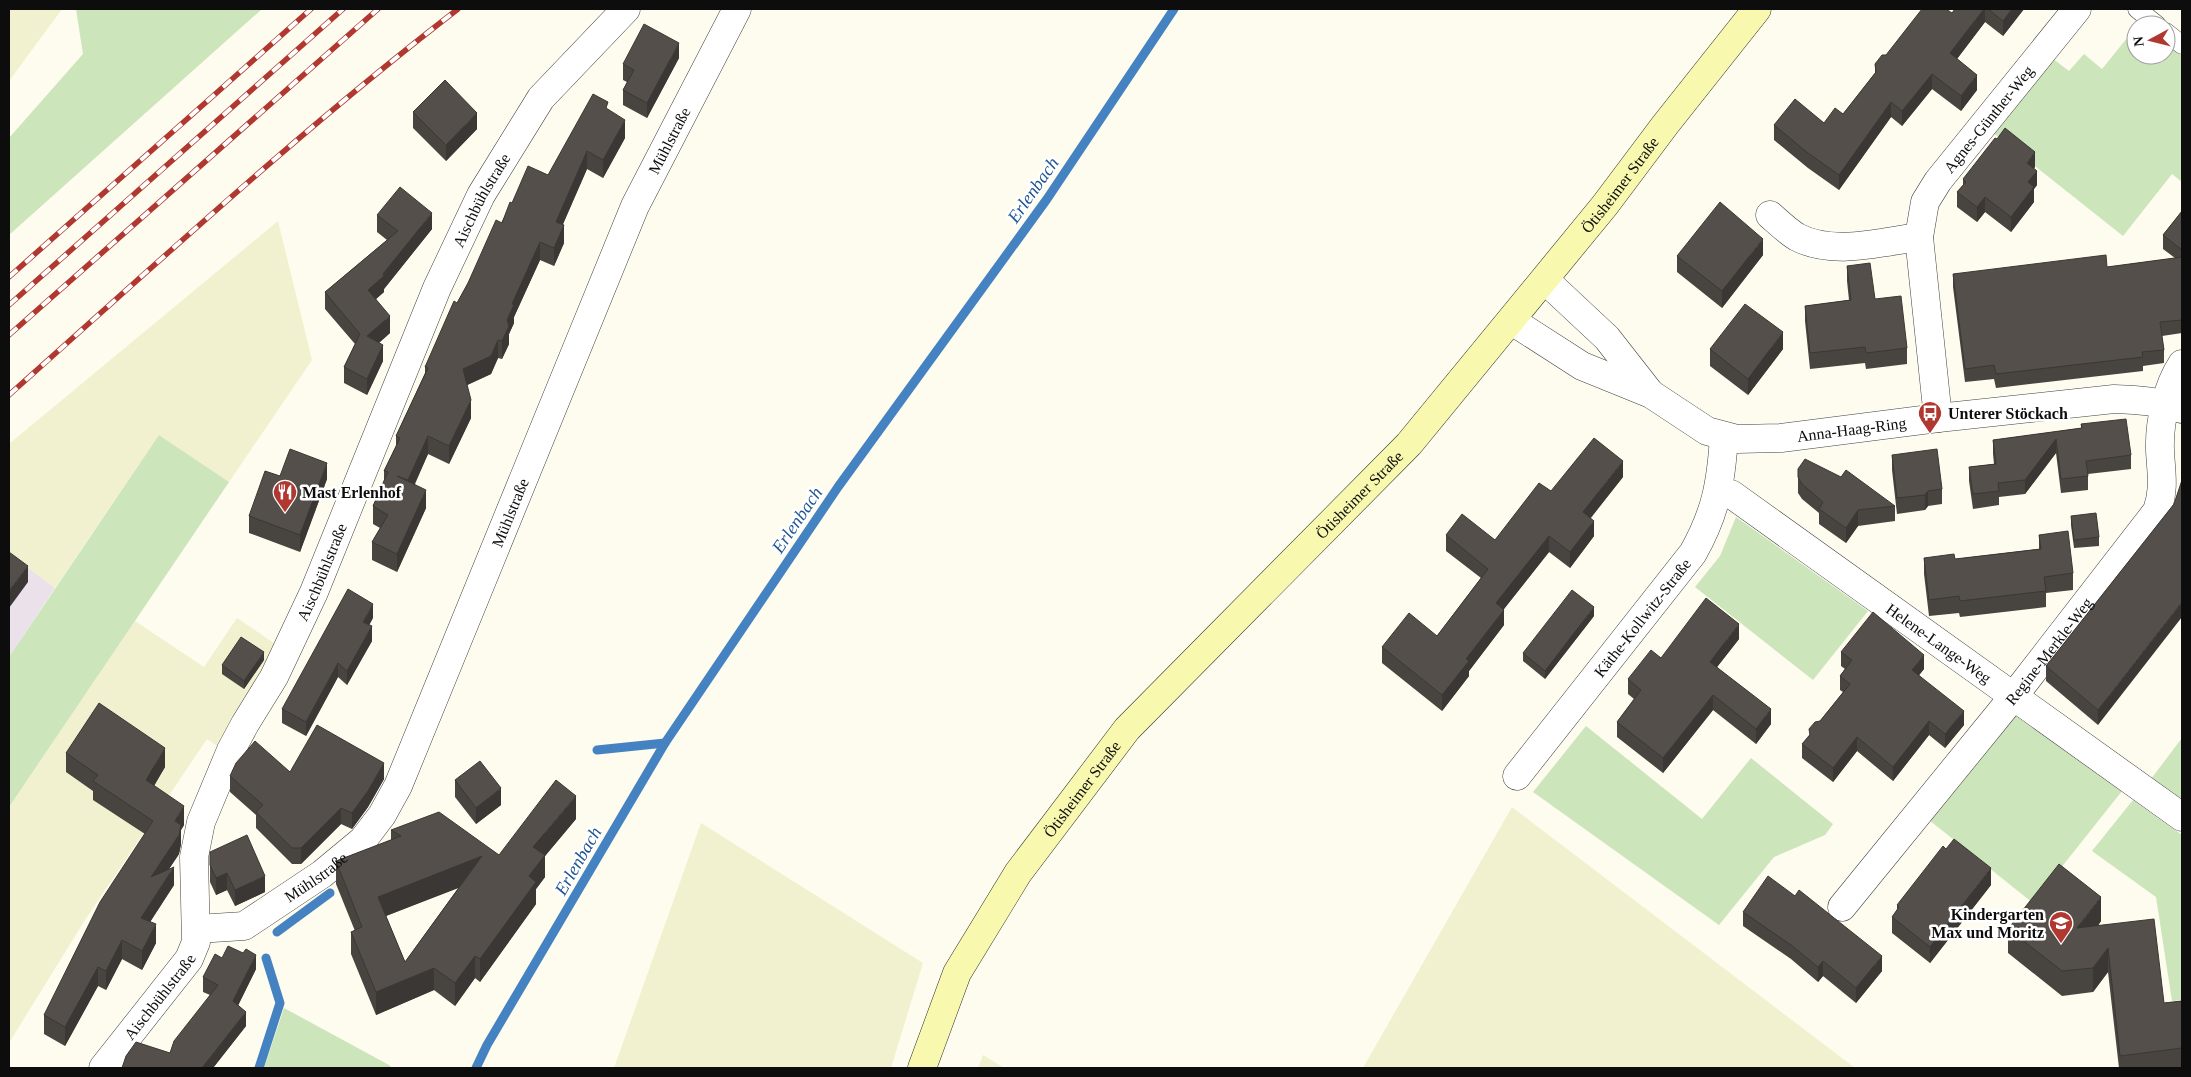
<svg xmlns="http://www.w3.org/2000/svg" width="2191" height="1077" viewBox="0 0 2191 1077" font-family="Georgia,serif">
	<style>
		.industrial { fill: #ebe1eb }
		.farmland { fill: #f1f1d0 }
		.green { fill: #cce5ba }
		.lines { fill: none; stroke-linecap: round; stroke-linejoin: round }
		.stream { stroke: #4482c1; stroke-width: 9 }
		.service-casing { stroke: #404040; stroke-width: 19 }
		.minor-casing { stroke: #404040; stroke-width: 29 }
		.secondary-casing { stroke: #2f2f2f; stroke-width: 29 }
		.service { stroke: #fff; stroke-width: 18 }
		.minor { stroke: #fff; stroke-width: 28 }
		.secondary { stroke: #f8f8ae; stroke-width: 28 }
		.rail-casing { stroke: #b03831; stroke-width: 5.5 }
		.rail { stroke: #fff; stroke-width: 4; stroke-dasharray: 11; stroke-linecap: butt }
		.wall { fill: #484440; fill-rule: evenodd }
		.shaded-wall { fill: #3b3734 }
		.building { fill: #544f4a; stroke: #3b3734; fill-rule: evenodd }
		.labels { text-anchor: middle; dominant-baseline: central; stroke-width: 5; stroke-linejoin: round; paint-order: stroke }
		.street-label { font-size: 16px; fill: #0d0d0d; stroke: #fff }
		.poi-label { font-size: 16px; font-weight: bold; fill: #0d0d0d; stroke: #fff; text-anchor: start }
		.water-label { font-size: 18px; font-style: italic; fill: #215593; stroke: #fff }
	</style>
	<rect width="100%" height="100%" fill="#fdfcee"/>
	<!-- industrial -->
	<path class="industrial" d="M9 553 55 588 9 657Z"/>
	<!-- farmland -->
	<g class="farmland">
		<path d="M9 9H62L9 81Z"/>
		<path d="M278 221 312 360 229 482 159 435 55 588 9 553V444Z"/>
		<path d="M237 618 278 646 222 749 207 739 85 920 9 1043V807L135 621 204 667Z"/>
		<path d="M1512 807 1855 1068H1363Z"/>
		<path d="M701 823 923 963 891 1068H614Z"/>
		<path d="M983 1055 1004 1068H978Z"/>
	</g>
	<!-- green -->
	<g class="green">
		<path d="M76 9H262L9 235V138L83 54Z"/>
		<path d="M2136 27V55H2166V43L2182 56V182L2172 174 2123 236 1992 132 2052 58 2069 71 2084 54 2102 69Z"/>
		<path d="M159 435 229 482 9 807V657Z"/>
		<path d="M1736 517 1868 611 1813 680 1695 587 1720 556Z"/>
		<path d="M2013 714 2122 791 2033 903 1929 820Z"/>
		<path d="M1586 726 1702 819 1751 758 1833 824 1825 835 1774 857 1719 925 1533 792Z"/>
		<path d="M2182 738V801L2151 779Z"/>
		<path d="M2133 800 2182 835V1000L2172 1001 2156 897 2092 851Z"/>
		<path d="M284 1008 389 1065 392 1068H264Z"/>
	</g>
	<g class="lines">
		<!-- stream -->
		<g class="stream">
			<path d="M597 750 665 743"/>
			<path d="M277 932 330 893"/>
			<path d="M259 1068 280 1003 266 958"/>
			<path d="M476 1068 487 1045 665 743 838 487 1047 199 1174 9"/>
		</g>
		<!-- service casing -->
		<g class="service-casing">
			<g id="service">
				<path d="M2137 9 2157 25"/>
				<path d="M2166 32 2182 45"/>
			</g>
		</g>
		<!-- minor casing -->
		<g class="minor-casing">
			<g id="minor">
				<path d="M1770 215C1778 222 1787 231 1797 237 1833 256 1881 242 1919 237"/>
				<path d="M1545 280 1607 338 1650 393"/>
				<path id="s1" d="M1512 321 1582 366 1651 394 1707 431 1737 439 1781 438 1938 418 2114 399C2138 400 2159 401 2182 409"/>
				<path id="s2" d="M1938 418 1919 237 1925 202 1938 181 2077 9"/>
				<path id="s3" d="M1718 492 1731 494 2182 817"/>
				<path id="s4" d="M1517 776 1693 553C1716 512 1721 483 1724 437"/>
				<path id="s5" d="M1842 907 2013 697 2157 511C2165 488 2161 473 2160 450 2159 422 2167 387 2182 364"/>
				<path id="s6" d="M197 929 244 926 322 874 363 840 382 815 398 786 635 206 737 9"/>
				<path id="s7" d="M103 1068 189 959 196 942 194 857 201 822 231 750 245 724 274 677 314 592 437 288 481 195 541 98 626 9"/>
			</g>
		</g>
		<!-- secondary casing -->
		<g class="secondary-casing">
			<g id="secondary">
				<path id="s8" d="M922 1068 957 973 1018 873 1127 729 1409 444 1605 205 1665 125 1757 9"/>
			</g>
		</g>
		<!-- service -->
		<use href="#service" class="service"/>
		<!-- minor -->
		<use href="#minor" class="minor"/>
		<!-- secondary -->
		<use href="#secondary" class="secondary"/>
		<!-- rail casing -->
		<g class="rail-casing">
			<g id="rail">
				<path d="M9 277 311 9"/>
				<path d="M9 305 343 9"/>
				<path d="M9 335 378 9"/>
				<path d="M9 395C156 264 302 129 458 9"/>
			</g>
		</g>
		<!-- rail -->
		<use href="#rail" class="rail"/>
	</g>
	<!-- wall -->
	<g class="wall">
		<path d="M1955 9H2024L2003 36 1985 22 1957 59 1977 90 1961 111 1932 89 1902 126 1891 117 1839 190 1808 168 1774 140V125L1824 123 1843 114 1875 73V64L1886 55 1952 13Z"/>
		<path d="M679 58 647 118 623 105V90L627 82 623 80V64Z"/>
		<path d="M608 110 625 138 603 178 587 169 563 224 564 243 554 266 540 260 514 317V323L509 334V344L502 359 498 358 491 374 467 385 471 418 449 464 428 454 415 484 426 508 397 572 372 560V542L380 528 373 524V506L384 480V471L396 446V436L425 373V367L457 303 512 203 548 175Z"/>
		<path d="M413 112 477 129 446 161 413 128Z"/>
		<path d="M2035 167 2034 168 2037 185 2034 189V202L2011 232 1985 212 1977 222 1957 207V192L1963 185V179Z"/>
		<path d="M2182 211V333L2162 336 2164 350V363L2143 366V371L1996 388 1994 379 1965 382 1953 287V274L2107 267 2175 258 2163 249V235Z"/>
		<path d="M377 215 432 229 384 289V292L376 299 390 333 379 343 383 361 367 395 344 383V367L355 344 325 309V292L387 240 377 232Z"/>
		<path d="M1763 255 1722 308 1677 272V256Z"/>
		<path d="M1847 266 1875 299 1907 348V364L1866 369 1865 363 1810 369 1805 321V306L1849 300 1847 281Z"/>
		<path d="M1710 349H1783L1748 395 1710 366Z"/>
		<path d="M2081 424 2131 455V469L2088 474V490L2061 493 2056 453 2025 494 1999 497V505L1973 509 1969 481V467L1994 464 1993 454V440L2081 428Z"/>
		<path d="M1892 455 1942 489V504L1928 506 1925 510 1897 514 1892 470Z"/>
		<path d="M280 476 327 479 300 552 249 533V516Z"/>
		<path d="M1623 477 1590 518 1594 536 1570 568 1549 552 1504 609V625L1469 671V676L1442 711 1382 663V647L1437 636 1481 578 1446 551V535L1495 540Z"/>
		<path d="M1798 477 1895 506V521L1858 526 1846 543 1819 524V513L1802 499 1798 493Z"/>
		<path d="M2174 504 2098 725 2046 681V666Z"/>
		<path d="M2071 516 2099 537V546L2074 548 2071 525Z"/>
		<path d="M2039 535 2073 573V590L2046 593V607L1960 617 1959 613 1929 616 1924 574V558L1955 559 2039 549Z"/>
		<path d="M1594 616 1545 679 1523 661V653Z"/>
		<path d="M373 618 369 625 372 641 347 685 338 677 306 736 282 723V709Z"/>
		<path d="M1739 639 1717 667 1771 724 1756 744 1713 710 1663 773 1617 737V722L1634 699 1628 694V679L1661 658Z"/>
		<path d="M1841 652 1924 669 1919 675 1964 725 1945 748 1929 735 1893 781 1857 751 1833 782 1802 758V744L1843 692 1840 690V676L1845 669 1841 666Z"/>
		<path d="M264 660 244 689 222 674V665Z"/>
		<path d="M66 753 165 767 154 786 184 825 181 830V844L179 854 169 869 174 885 150 922 156 943 142 970 122 959 106 990 98 986 65 1046 44 1034V1015L145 834 93 800V791L66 772Z"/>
		<path d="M290 772 384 779 368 807 352 829 341 824 301 864H292L256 828V815L230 792V776Z"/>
		<path d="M455 780 501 805 476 824 455 797Z"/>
		<path d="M576 819 545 856V877L536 889V904L480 982 475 978 455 1006 434 990 376 1015 351 954V932L355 931 336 884V861L391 840V830L499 855ZM459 887 405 962 386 916Z"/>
		<path d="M210 852 265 892 235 906 227 890 216 895 210 882Z"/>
		<path d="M1991 885 1930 963 1892 933V917L1897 910V905Z"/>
		<path d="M1743 912 1882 971 1856 1003 1823 976 1818 982 1791 959 1743 926Z"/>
		<path d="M2101 921 2098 926 2164 1003 2182 1001V1068H2119L2108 972 2093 992 2062 996 2008 953V929Z"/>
		<path d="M243 953 256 969 238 1005 246 1026 213 1068H122L170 1053 210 995 203 992V977L222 958Z"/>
	</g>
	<!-- shaded-wall -->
	<g class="shaded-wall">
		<path d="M1984 9H1985V22L1950 68V53Z"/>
		<path d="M2012 9H2024L2003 36V21Z"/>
		<path d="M679 43V58L647 118V103Z"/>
		<path d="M1932 74V89L1902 126V111Z"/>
		<path d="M1977 75V90L1961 111V96Z"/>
		<path d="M1891 102V117L1839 190V175Z"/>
		<path d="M477 113V129L446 161V145Z"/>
		<path d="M625 120V138L603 178V160Z"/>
		<path d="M587 151V169L556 240V222Z"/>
		<path d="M2035 152V167L2027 178V163Z"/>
		<path d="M2037 171V185L2034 189V202L2011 232V217L2028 182Z"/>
		<path d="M1985 197V212L1977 222V207Z"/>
		<path d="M432 213V229L384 289V292L368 306V290L383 274Z"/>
		<path d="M564 225V243L554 266V248Z"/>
		<path d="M1763 239V255L1722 308V291Z"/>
		<path d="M540 242V260L514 317V323L509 334V344L502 359V341L512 304Z"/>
		<path d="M390 316V333L367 353V336Z"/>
		<path d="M1783 332V349L1748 395V379Z"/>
		<path d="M498 340V358L491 374 463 387V369Z"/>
		<path d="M383 345V361L367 395V379Z"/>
		<path d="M471 400V418L449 464V446Z"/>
		<path d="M428 436V454L408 498V480Z"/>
		<path d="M2056 439V453L2025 494V480Z"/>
		<path d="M1623 461V477L1583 528V512Z"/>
		<path d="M327 463V479L300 552V535Z"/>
		<path d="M426 490V508L397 572V554Z"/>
		<path d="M1928 491V506L1925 510V495Z"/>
		<path d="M1858 510V526L1846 543V528Z"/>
		<path d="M1594 521V536L1570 568V552Z"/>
		<path d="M1549 536V552L1496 619V603Z"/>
		<path d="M28 566V582L9 608V591Z"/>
		<path d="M2182 602V617L2098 725V710Z"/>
		<path d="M373 604V618L363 636V622Z"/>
		<path d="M1594 607V616L1545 679V671Z"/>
		<path d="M1504 610V625L1469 671V676L1442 711V695L1466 659Z"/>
		<path d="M1739 624V639L1710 676V662Z"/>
		<path d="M372 626V641L347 685V671Z"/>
		<path d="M264 652V660L244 689V681Z"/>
		<path d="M1924 655V669L1912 684V670Z"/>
		<path d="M338 663V677L306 736V722Z"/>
		<path d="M1713 695V710L1663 773V758Z"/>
		<path d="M1771 709V724L1756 744V729Z"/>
		<path d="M1964 711V725L1945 748V734Z"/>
		<path d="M1929 721V735L1893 781V767Z"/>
		<path d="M1857 737V751L1833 782V768Z"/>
		<path d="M165 748V767L146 799V780Z"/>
		<path d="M384 763V779L368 807 352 829V813Z"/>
		<path d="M501 788V805L476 824V808Z"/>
		<path d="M576 796V819L545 856V877L536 889V904L480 982V959L529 876 533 847Z"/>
		<path d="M184 806V825L181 830V844L179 854 151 896V877L175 821Z"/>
		<path d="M341 808V824L301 864V848Z"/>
		<path d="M482 856V879L378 919V897Z"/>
		<path d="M174 867V885L141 936V918Z"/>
		<path d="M1991 868V885L1930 963V947Z"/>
		<path d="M227 873V890L216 895V878Z"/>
		<path d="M265 876V892L235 906V890Z"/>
		<path d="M2101 897V921L2077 952V928Z"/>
		<path d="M156 924V943L142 970V951Z"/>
		<path d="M122 940V959L106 990V971Z"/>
		<path d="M2108 948V972L2093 992V968Z"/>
		<path d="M256 955V969L233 1016V1001Z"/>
		<path d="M475 956V978L455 1006V983Z"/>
		<path d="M1882 956V971L1856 1003V988Z"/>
		<path d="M1823 961V976L1818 982V967Z"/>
		<path d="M98 967V986L65 1046V1027Z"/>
		<path d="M434 968V990L376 1015V992Z"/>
		<path d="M246 1012V1026L213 1068H202Z"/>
	</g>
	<!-- building -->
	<g class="building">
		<path d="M1922 9H1946L1952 13 1955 9H1984L1950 53 1977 75 1961 96 1932 74 1902 111 1891 102 1839 175 1808 153 1774 125 1795 99 1824 123 1835 108 1843 114 1876 72 1875 64 1882 55H1886Z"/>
		<path d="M1988 9H2012L2003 21Z"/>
		<path d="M644 24 679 43 647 103 623 90 634 70 623 64Z"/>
		<path d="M445 80 477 113 446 145 413 112Z"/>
		<path d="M593 94 608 102 606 108 625 120 603 160 587 151 556 222 564 225 554 248 540 242 512 304 514 305 507 320 509 326 502 341 498 340 491 356 463 369 471 400 449 446 428 436 408 480 397 476 426 490 397 554 372 542 388 515 373 506 388 472 384 471 400 438 396 436 428 368 425 367 454 301 457 303 468 283 496 220 502 223 510 202 512 203 528 166 548 175Z"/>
		<path d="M2005 128 2035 152 2027 163 2037 171 2028 182 2034 187 2011 217 1985 197 1977 207 1957 192 1966 182 1963 179 1995 138 1997 139Z"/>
		<path d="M400 187 432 213 383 274 384 276 368 290 390 316 367 336 383 345 367 379 344 367 360 334 325 292 398 231 377 215Z"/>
		<path d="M1720 202 1763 239 1722 291 1677 256Z"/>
		<path d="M2182 211V250L2163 235Z"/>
		<path d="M2106 255 2107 267 2182 257V320L2160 322 2164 350 2142 352 2143 357 1996 374 1994 365 1965 369 1953 274Z"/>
		<path d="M1870 263 1875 299 1901 296 1907 348 1866 353 1865 347 1810 353 1805 306 1851 300 1847 266Z"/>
		<path d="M1745 304 1783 332 1748 379 1710 349Z"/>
		<path d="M2126 419 2131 455 2086 461 2088 476 2061 479 2056 439 2025 480 1998 483 1999 491 1973 494 1969 467 1996 464 1993 440 2082 428 2081 424Z"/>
		<path d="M1594 438 1623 461 1583 512 1594 521 1570 552 1549 536 1496 603 1504 610 1466 659 1469 661 1442 695 1382 647 1409 613 1437 636 1488 569 1446 535 1462 514 1495 540 1539 483 1551 491Z"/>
		<path d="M290 449 327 463 300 535 249 516 265 471 280 476Z"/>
		<path d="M1937 449 1942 489 1928 491 1925 495 1897 498 1892 455Z"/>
		<path d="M1805 459 1841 477 1846 470 1895 506 1858 510 1846 528 1819 509 1823 502 1802 484 1798 477V469Z"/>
		<path d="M2182 480V602L2098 710 2046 666 2174 504Z"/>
		<path d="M2096 513 2099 537 2074 540 2071 516Z"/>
		<path d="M2068 531 2073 573 2044 577 2046 591 1960 601 1959 596 1929 600 1924 558 1954 554 1955 559 2041 549 2039 535Z"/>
		<path d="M9 552 28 566 9 591Z"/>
		<path d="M348 589 373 604 363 622 372 626 347 671 338 663 306 722 282 709Z"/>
		<path d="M1572 590 1594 607 1545 671 1523 653Z"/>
		<path d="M1706 598 1739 624 1710 662 1771 709 1756 729 1713 695 1663 758 1617 722 1641 690 1628 679 1651 650 1661 658Z"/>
		<path d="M1873 612 1924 655 1912 670 1964 711 1945 734 1929 721 1893 767 1857 737 1833 768 1802 744 1810 735 1809 729 1815 722 1820 721 1850 684 1840 676 1852 660 1841 652Z"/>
		<path d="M241 637 264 652 244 681 222 665Z"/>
		<path d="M99 703 165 748 146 780 184 806 175 821 181 825 179 835 151 877 174 867 141 918 156 924 142 951 122 940 106 971 98 967 65 1027 44 1015 100 902 153 821 93 781 98 775 66 753Z"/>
		<path d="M317 725 384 763 368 791 352 813 341 808 301 848H292L256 812 263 805 230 776 236 763 255 741 290 772Z"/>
		<path d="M480 761 501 788 476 808 455 780Z"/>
		<path d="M556 780 576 796 533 847 545 855 529 876 536 882 480 959 475 956 455 983 434 968 376 992 351 932 362 927 336 861 401 836 391 830 439 812 499 855ZM482 856 405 962 378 897Z"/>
		<path d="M247 835 265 876 235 890 227 873 216 878 210 865V852Z"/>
		<path d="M1954 839 1991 868 1930 947 1892 917 1899 907 1897 905 1943 846 1946 849Z"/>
		<path d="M2059 864 2101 897 2077 928 2154 919 2164 1003 2182 1001V1048L2120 1056 2108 948 2093 968 2062 971 2008 929Z"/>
		<path d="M1768 876 1795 896 1799 890 1882 956 1856 988 1823 961 1818 967 1791 945 1743 912Z"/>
		<path d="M228 946 243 953 246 949 256 955 233 1001 246 1012 202 1068H122L126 1056 136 1042 170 1053 174 1041 218 985 203 977 215 954 222 958Z"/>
	</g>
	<!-- icons -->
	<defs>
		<g id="bus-pin" transform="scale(1.25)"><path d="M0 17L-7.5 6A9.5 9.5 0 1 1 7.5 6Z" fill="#b03831" stroke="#fff"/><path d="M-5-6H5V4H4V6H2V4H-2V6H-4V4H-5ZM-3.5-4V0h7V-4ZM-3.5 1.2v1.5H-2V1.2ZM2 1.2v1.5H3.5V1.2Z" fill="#fff"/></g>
		<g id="restaurant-pin" transform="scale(1.25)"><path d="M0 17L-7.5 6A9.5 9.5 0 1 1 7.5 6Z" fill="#b03831" stroke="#fff"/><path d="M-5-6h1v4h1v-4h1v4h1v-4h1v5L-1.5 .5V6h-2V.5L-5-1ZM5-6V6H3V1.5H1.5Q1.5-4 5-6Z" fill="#fff"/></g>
		<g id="school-pin" transform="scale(1.25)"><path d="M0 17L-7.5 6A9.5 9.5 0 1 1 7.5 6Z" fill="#b03831" stroke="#fff"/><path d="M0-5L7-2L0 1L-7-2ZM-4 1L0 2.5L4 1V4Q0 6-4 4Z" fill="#fff"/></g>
	</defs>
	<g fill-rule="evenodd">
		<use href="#bus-pin" x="1930" y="413"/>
		<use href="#restaurant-pin" x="285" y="492"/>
		<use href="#school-pin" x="2061" y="923"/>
	</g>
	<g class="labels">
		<!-- street labels -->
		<g class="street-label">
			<text stroke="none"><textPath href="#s2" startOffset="322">Agnes-Günther-Weg</textPath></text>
			<text stroke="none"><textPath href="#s6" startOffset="959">Mühlstraße</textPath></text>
			<text stroke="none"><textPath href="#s8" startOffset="1134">Ötisheimer Straße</textPath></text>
			<text stroke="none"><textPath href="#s7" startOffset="961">Aischbühlstraße</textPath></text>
			<text stroke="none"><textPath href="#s1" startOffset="371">Anna-Haag-Ring</textPath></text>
			<text stroke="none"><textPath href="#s8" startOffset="729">Ötisheimer Straße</textPath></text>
			<text stroke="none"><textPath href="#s6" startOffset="554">Mühlstraße</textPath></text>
			<text stroke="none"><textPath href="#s7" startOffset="556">Aischbühlstraße</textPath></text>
			<text stroke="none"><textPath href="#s4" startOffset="202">Käthe-Kollwitz-Straße</textPath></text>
			<text stroke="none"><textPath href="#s3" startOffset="269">Helene-Lange-Weg</textPath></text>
			<text stroke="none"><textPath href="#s5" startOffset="329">Regine-Merkle-Weg</textPath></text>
			<text stroke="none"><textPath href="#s8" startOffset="324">Ötisheimer Straße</textPath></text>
			<text stroke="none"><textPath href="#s6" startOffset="134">Mühlstraße</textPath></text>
			<text stroke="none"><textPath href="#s7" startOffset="91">Aischbühlstraße</textPath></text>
		</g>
		<!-- poi labels -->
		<g class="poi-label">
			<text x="1948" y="413">Unterer Stöckach</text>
			<text x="302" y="492">Mast Erlenhof</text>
			<text x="2044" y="914" text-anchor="end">Kindergarten<tspan x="2044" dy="18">Max und Moritz</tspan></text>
		</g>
		<!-- water labels -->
		<g class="water-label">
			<text transform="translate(1033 190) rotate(-55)">Erlenbach</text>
			<text transform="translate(797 520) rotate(-56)">Erlenbach</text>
			<text transform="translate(578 861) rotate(-60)">Erlenbach</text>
		</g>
	</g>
	<!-- border -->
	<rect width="2191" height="1077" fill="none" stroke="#0d0d0d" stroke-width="20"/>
	<!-- north arrow -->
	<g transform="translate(2151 40) rotate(263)"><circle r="24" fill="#ffffff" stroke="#9e9e9e"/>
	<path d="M0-4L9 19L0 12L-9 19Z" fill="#b03831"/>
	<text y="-8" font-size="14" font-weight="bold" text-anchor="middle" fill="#0d0d0d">N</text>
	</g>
</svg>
